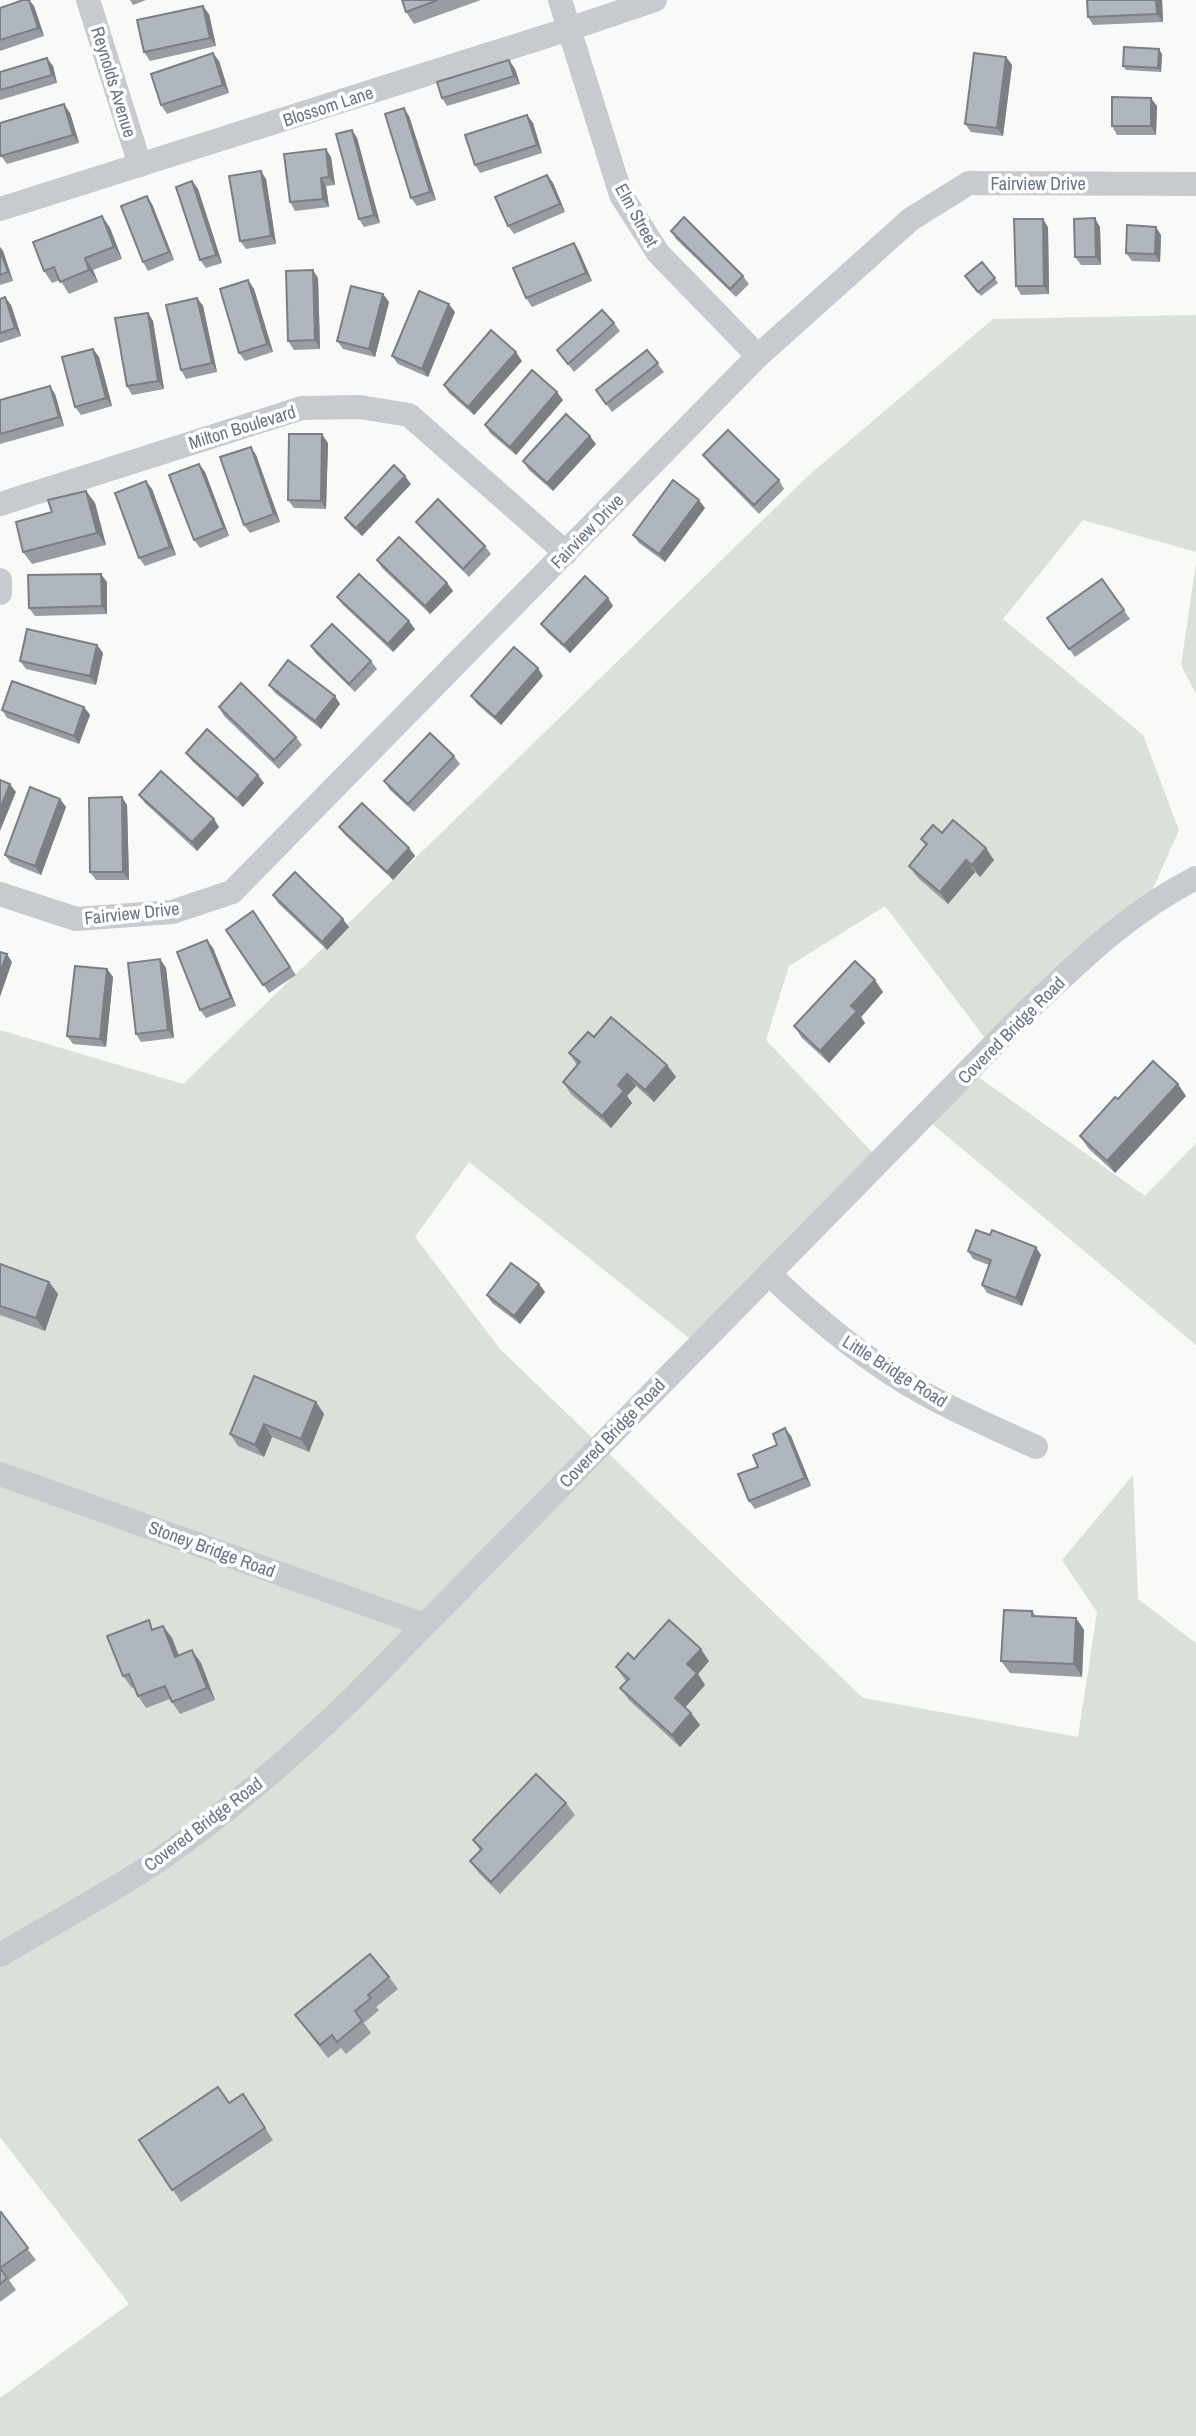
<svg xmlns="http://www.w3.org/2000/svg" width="1196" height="2436" viewBox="0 0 1196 2436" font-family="'Archivo Narrow',sans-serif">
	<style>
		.green { fill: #dae1d8 }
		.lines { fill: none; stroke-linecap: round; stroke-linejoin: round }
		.minor { stroke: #c7cace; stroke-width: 24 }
		.wall { fill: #979da3 }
		.shaded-wall { fill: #7b7f84 }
		.building { fill: #b0b6bd; stroke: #7b7f84; stroke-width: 2 }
		.labels { text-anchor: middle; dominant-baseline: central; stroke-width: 7; stroke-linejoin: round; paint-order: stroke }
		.street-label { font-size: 18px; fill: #687588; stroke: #fff }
	</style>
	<rect width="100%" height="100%" fill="#f9f9f7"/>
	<!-- green -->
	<g class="green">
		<path d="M1196 315V552L1083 520 1003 619 1143 735 1179 830 1145 906 994 1050 885 906 789 966 766 1040 874 1154 694 1342 469 1162 415 1237 500 1349 863 1698 1078 1737 1097 1612 1062 1560 1133 1475 1138 1599 1196 1643V2436H0V2398L129 2304 0 2137V1030L183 1084 808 476 993 319Z"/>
		<path d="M1196 563V694L1181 665Z"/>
		<path d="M970 1071 1145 1196 1196 1143V1345L923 1116Z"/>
	</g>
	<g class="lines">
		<!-- minor -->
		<g class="minor">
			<path d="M88 0 140 165"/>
			<path d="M560 0 621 195 658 253 758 356"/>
			<path d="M0 209 569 29 655 0"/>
			<path d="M0 504 302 408 360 407 409 415 566 553"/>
			<path d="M0 580V593"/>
			<path d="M0 894 76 919 172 912 232 892 758 356 911 219 969 183 1196 184"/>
			<path d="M769 1274C816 1319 867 1362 925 1394 961 1414 999 1430 1036 1447"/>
			<path d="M0 1474 424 1625"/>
			<path d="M0 1955C49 1926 99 1899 147 1868 222 1818 291 1758 356 1695L1028 1010C1082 959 1129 912 1196 878"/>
		</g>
	</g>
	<!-- wall -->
	<g class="wall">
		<path d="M23 0H29L34 6 44 36 0 51V8Z"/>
		<path d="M130 0H146L133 5Z"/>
		<path d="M402 0H481L414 24 406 12Z"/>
		<path d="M1087 0H1162L1163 22 1093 25 1088 17Z"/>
		<path d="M209 14 216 46 150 61 144 52Z"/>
		<path d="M1162 54 1161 72 1126 70 1123 66Z"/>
		<path d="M1006 57 1012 65 1003 136 971 132 965 124Z"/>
		<path d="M509 60 515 69 520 84 447 106 442 98Z"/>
		<path d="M219 61 229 93 167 114 161 105Z"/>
		<path d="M53 66 57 83 0 100V72Z"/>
		<path d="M1157 106 1156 135H1117L1112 126Z"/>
		<path d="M70 113 79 143 7 164 1 156Z"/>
		<path d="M527 115 533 123 542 153 480 173 475 165Z"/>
		<path d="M409 116 436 200 417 206 411 198Z"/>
		<path d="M352 130 357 138 380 223 364 227 359 219Z"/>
		<path d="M331 157 335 185 326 186 329 207 295 211 290 202Z"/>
		<path d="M547 175 553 183 565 212 514 234 508 226Z"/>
		<path d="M266 179 276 244 246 249 240 241Z"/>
		<path d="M192 181 198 189 222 263 206 268 200 260Z"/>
		<path d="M152 204 174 260 148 271 143 262Z"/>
		<path d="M102 216 110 228 122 259 93 270 98 282 69 294 60 280 52 283 44 271Z"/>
		<path d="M1048 227 1049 294 1021 295 1016 286Z"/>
		<path d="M1100 227 1101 265H1081L1075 257Z"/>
		<path d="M671 231 743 276 749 284 736 297 676 239Z"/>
		<path d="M1161 235 1160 262 1132 261 1126 253Z"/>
		<path d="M574 243 579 251 592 281 532 307 526 298Z"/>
		<path d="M0 247 3 251 13 281 0 285Z"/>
		<path d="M982 262 998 283 981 296 965 276Z"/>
		<path d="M318 278 320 349 294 350 288 341Z"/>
		<path d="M248 280 254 289 273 352 245 361 239 353Z"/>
		<path d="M383 294 389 302 375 357 343 349 337 341Z"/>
		<path d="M197 298 203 306 217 372 186 379 181 370Z"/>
		<path d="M0 299 11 305 21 336 0 343Z"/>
		<path d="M455 312 428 377 398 364 392 356Z"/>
		<path d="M148 313 153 321 164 389 132 395 127 386Z"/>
		<path d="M614 323 620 331 574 372 557 350Z"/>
		<path d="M93 349 99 357 112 406 81 415 75 407Z"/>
		<path d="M647 350 664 372 612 412 596 390Z"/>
		<path d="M522 361 474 415 449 393 444 385Z"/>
		<path d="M55 394 64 426 0 444V400Z"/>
		<path d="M563 400 516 455 490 433 485 425Z"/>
		<path d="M328 443 326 509 294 508 288 500Z"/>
		<path d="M596 444 553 491 529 470 523 461Z"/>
		<path d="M256 455 280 522 250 533 244 525Z"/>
		<path d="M703 455 779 480 784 489 759 514 709 463Z"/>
		<path d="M199 464 205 472 229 536 200 548 194 540Z"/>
		<path d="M411 484 362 536 351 526 345 518Z"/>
		<path d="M152 489 176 555 145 566 139 558Z"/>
		<path d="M86 491 95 503 106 545 32 564 23 552 52 512Z"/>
		<path d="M705 508 665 562 639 543 633 535Z"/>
		<path d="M416 522 485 546 491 554 469 577 422 530Z"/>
		<path d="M377 560 447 583 453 591 430 614 382 568Z"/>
		<path d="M1102 579 1130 619 1075 657 1047 618Z"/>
		<path d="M107 582V614L35 616 29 608Z"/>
		<path d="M337 597 415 629 393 652 343 605Z"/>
		<path d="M613 606 570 653 547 632 541 624Z"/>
		<path d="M97 645 103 653 96 685 26 669 20 661Z"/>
		<path d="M311 646 371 661 377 669 355 692 316 654Z"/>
		<path d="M543 676 501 725 477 704 471 696Z"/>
		<path d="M269 685 340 704 321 729 275 693Z"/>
		<path d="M84 707 90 715 79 744 7 718 2 710Z"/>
		<path d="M219 707 296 737 302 745 279 769 224 716Z"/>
		<path d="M186 753 264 783 243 807 192 761Z"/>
		<path d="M454 756 460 764 414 812 390 790 384 781Z"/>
		<path d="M139 795 219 827 197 851 145 803Z"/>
		<path d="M60 799 66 807 41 875 11 863 5 855Z"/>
		<path d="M127 805 129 880H96L90 872Z"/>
		<path d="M339 827 409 848 415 856 393 880 345 835Z"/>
		<path d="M942 833 994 860 980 877 975 872 948 904 918 878 909 866 926 846 921 839Z"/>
		<path d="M273 895 349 927 327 950 278 903Z"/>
		<path d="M253 911 296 975 269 993 226 930Z"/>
		<path d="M213 948 236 1006 206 1018 200 1010Z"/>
		<path d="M160 959 166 968 174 1038 141 1042 136 1034Z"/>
		<path d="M107 969 113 977 106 1047 73 1044 67 1036Z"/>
		<path d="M883 992 861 1017 865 1023 829 1063 802 1038 794 1026Z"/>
		<path d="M594 1037 667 1065 676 1077 654 1102 636 1086 627 1096 632 1103 611 1128 571 1094 563 1082 577 1065 569 1053Z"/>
		<path d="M1186 1096 1115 1173 1088 1148 1080 1136 1118 1099Z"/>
		<path d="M968 1251 1041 1255 1022 1306 987 1293 982 1285 989 1265 973 1259Z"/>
		<path d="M0 1264 49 1282 58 1294 45 1331 0 1315Z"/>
		<path d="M539 1284 545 1292 520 1324 492 1303 487 1295Z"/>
		<path d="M316 1402 324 1414 309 1452 272 1437 264 1457 238 1446 230 1434Z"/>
		<path d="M791 1436 811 1486 755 1509 749 1501 758 1467 777 1445Z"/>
		<path d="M1032 1611 1036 1616 1076 1618 1084 1630 1082 1677 1010 1673 1001 1661Z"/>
		<path d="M163 1626 172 1638 179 1656 201 1663 215 1700 180 1714 170 1699 146 1708 138 1696 134 1687 132 1688 123 1676 155 1629Z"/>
		<path d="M634 1659 709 1661 698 1674 705 1685 685 1707 700 1725 680 1747 629 1700 620 1688 626 1681 616 1667Z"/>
		<path d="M566 1803 575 1815 500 1894 479 1873 470 1861 480 1850 473 1840Z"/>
		<path d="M389 1977 398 1989 376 2007 379 2010 364 2023 371 2033 346 2054 341 2048 328 2058 295 2015Z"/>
		<path d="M243 2094 273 2140 181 2202 139 2140 229 2103Z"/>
		<path d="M0 2213 36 2260 9 2280 16 2290 0 2302Z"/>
	</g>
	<!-- shaded-wall -->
	<g class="shaded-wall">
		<path d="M29 0 34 6 44 36 38 28Z"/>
		<path d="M1156 0H1162L1163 22 1157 14Z"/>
		<path d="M203 6 209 14 216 46 210 38Z"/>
		<path d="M1159 49 1162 54 1161 72 1158 68Z"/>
		<path d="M213 53 219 61 229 93 223 85Z"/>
		<path d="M1006 57 1012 65 1003 136 997 128Z"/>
		<path d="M47 58 53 66 57 83 52 75Z"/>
		<path d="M509 60 515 69 520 84 514 76Z"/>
		<path d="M1151 98 1157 106 1156 135 1151 126Z"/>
		<path d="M64 104 70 113 79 143 73 135Z"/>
		<path d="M404 108 409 116 436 200 430 192Z"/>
		<path d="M527 115 533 123 542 153 537 145Z"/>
		<path d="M352 130 357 138 380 223 374 215Z"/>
		<path d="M326 149 331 157 335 185 329 177Z"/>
		<path d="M261 171 266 179 276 244 271 236Z"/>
		<path d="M547 175 553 183 565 212 560 204Z"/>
		<path d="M321 178 326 186 329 207 323 199Z"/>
		<path d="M192 181 198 189 222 263 216 255Z"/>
		<path d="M147 196 152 204 174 260 169 252Z"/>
		<path d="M102 216 110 228 122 259 114 247Z"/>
		<path d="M1095 218 1100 227 1101 265 1096 257Z"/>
		<path d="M1043 219 1048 227 1049 294 1044 286Z"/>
		<path d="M1156 227 1161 235 1160 262 1155 254Z"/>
		<path d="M574 243 579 251 592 281 586 273Z"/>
		<path d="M0 247 3 251 13 281 8 272 0 251Z"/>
		<path d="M85 258 93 270 98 282 89 270Z"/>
		<path d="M313 270 318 278 320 349 315 340Z"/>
		<path d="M248 280 254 289 273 352 267 344Z"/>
		<path d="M383 294 389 302 375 357 369 349Z"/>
		<path d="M5 297 11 305 21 336 15 328Z"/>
		<path d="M197 298 203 306 217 372 212 363Z"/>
		<path d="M449 304 455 312 428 377 422 369Z"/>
		<path d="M148 313 153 321 164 389 158 381Z"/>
		<path d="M93 349 99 357 112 406 106 398Z"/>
		<path d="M516 352 522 361 474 415 468 407Z"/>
		<path d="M50 386 55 394 64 426 59 417Z"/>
		<path d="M557 392 563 400 516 455 510 447Z"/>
		<path d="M322 434 328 443 326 509 321 501Z"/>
		<path d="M590 436 596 444 553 491 547 483Z"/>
		<path d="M251 447 256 455 280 522 274 514Z"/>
		<path d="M199 464 205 472 229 536 224 528Z"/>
		<path d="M405 476 411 484 362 536 356 528Z"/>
		<path d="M146 481 152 489 176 555 170 547Z"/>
		<path d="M86 491 95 503 106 545 97 533Z"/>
		<path d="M699 500 705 508 665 562 659 554Z"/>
		<path d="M101 574 107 582V614L102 606Z"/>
		<path d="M447 583 453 591 430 614 425 606Z"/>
		<path d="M608 598 613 606 570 653 564 645Z"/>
		<path d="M409 621 415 629 393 652 388 644Z"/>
		<path d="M97 645 103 653 96 685 90 676Z"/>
		<path d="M538 668 543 676 501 725 495 717Z"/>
		<path d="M335 696 340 704 321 729 315 721Z"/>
		<path d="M84 707 90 715 79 744 74 736Z"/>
		<path d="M258 775 264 783 243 807 237 799Z"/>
		<path d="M10 784 16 792 0 831V809Z"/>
		<path d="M122 797 127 805 129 880 123 872Z"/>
		<path d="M60 799 66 807 41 875 35 866Z"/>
		<path d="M214 819 219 827 197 851 192 842Z"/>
		<path d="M409 848 415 856 393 880 387 872Z"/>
		<path d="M986 848 994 860 980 877 972 865Z"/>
		<path d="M966 860 975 872 948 904 940 892Z"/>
		<path d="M343 919 349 927 327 950 322 942Z"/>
		<path d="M207 940 213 948 236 1006 231 998Z"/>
		<path d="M7 954 12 962 0 997V972Z"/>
		<path d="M160 959 166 968 174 1038 168 1030Z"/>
		<path d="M107 969 113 977 106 1047 100 1039Z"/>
		<path d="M875 980 883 992 861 1017 865 1023 829 1063 820 1051 851 1006Z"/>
		<path d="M667 1065 676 1077 654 1102 645 1090Z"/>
		<path d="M627 1074 636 1086 627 1096 632 1103 611 1128 602 1116 618 1085Z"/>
		<path d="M1178 1084 1186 1096 1115 1173 1107 1161Z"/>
		<path d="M1036 1247 1041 1255 1022 1306 1016 1298Z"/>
		<path d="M49 1282 58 1294 45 1331 36 1318Z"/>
		<path d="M539 1284 545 1292 520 1324 514 1316Z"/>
		<path d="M316 1402 324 1414 309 1452 301 1439Z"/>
		<path d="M264 1424 272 1437 264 1457 255 1445Z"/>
		<path d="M785 1428 791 1436 811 1486 805 1478Z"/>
		<path d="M1076 1618 1084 1630 1082 1677 1074 1664Z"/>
		<path d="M163 1626 172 1638 184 1669 175 1657Z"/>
		<path d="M701 1649 709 1661 698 1674 705 1685 683 1710 675 1698 687 1664Z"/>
		<path d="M192 1650 201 1663 215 1700 207 1688Z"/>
		<path d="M691 1713 700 1725 680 1747 672 1735Z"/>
	</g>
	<!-- building -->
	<g class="building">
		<path d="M23 0H29L38 28 0 40V8Z"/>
		<path d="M402 0H438L406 12Z"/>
		<path d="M1087 0H1156L1157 14 1088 17Z"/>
		<path d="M203 6 210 38 144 52 137 20Z"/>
		<path d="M1124 47 1159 49 1158 68 1123 66Z"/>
		<path d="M213 53 223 85 161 105 151 74Z"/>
		<path d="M974 53 1006 57 997 128 965 124Z"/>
		<path d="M47 58 52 75 0 90V72Z"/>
		<path d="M509 60 514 76 442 98 437 82Z"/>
		<path d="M1112 97 1151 98V126H1112Z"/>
		<path d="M64 104 73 135 1 156 0 151V123Z"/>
		<path d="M404 108 430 192 411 198 385 114Z"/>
		<path d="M527 115 537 145 475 165 465 135Z"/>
		<path d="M352 130 374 215 359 219 336 134Z"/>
		<path d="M326 149 329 177 321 178 323 199 290 202 284 154Z"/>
		<path d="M261 171 271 236 240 241 229 176Z"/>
		<path d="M547 175 560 204 508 226 495 197Z"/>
		<path d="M192 181 216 255 200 260 176 187Z"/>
		<path d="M147 196 169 252 143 262 121 206Z"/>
		<path d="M102 216 114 247 85 258 89 270 60 282 54 267 44 271 33 242Z"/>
		<path d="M684 217 743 276 730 289 671 231Z"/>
		<path d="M1095 218 1096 257H1075L1074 219Z"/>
		<path d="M1014 219H1043L1044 286H1016Z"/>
		<path d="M1127 225 1156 227 1155 254 1126 253Z"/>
		<path d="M574 243 586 273 526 298 513 268Z"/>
		<path d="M0 251 8 272 0 275Z"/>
		<path d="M982 262 995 278 978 292 965 276Z"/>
		<path d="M313 270 315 340 288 341 286 271Z"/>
		<path d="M248 280 267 344 239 353 220 289Z"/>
		<path d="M351 286 383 294 369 349 337 341Z"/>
		<path d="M419 291 449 304 422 369 392 356Z"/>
		<path d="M5 297 15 328 0 333V299Z"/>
		<path d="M197 298 212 363 181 370 166 305Z"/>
		<path d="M602 310 614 323 568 364 557 350Z"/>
		<path d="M148 313 158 381 127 386 115 318Z"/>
		<path d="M491 330 516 352 468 407 444 385Z"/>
		<path d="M93 349 106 398 75 407 62 357Z"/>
		<path d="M647 350 658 363 606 404 596 390Z"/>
		<path d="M532 370 557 392 510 447 485 425Z"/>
		<path d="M50 386 59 417 0 434V400Z"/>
		<path d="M566 414 590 436 547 483 523 461Z"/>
		<path d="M728 430 779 480 754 505 703 455Z"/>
		<path d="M289 434H322L321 501 288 500Z"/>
		<path d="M251 447 274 514 244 525 220 457Z"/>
		<path d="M199 464 224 528 194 540 169 475Z"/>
		<path d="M394 465 405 476 356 528 345 518Z"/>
		<path d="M673 480 699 500 659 554 633 535Z"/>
		<path d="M146 481 170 547 139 558 115 493Z"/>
		<path d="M86 491 97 533 23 552 16 522 52 512 48 500Z"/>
		<path d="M438 499 485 546 463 569 416 522Z"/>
		<path d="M399 537 447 583 425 606 377 560Z"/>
		<path d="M101 574 102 606 29 608 28 575Z"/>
		<path d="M359 574 409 621 388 644 337 597Z"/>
		<path d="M585 576 608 598 564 645 541 624Z"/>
		<path d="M1102 579 1124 610 1069 649 1047 618Z"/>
		<path d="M332 624 371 661 349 684 311 646Z"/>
		<path d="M27 629 97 645 90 676 20 661Z"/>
		<path d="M514 647 538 668 495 717 471 696Z"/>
		<path d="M288 660 335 696 315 721 269 685Z"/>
		<path d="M12 681 84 707 74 736 2 710Z"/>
		<path d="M241 683 296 737 274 760 219 707Z"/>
		<path d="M207 729 258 775 237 799 186 753Z"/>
		<path d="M430 733 454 756 408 804 384 781Z"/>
		<path d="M161 771 214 819 192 842 139 795Z"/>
		<path d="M0 780 10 784 0 809Z"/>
		<path d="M30 787 60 799 35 866 5 855Z"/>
		<path d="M122 797 123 872H90L89 798Z"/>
		<path d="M362 803 409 848 387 872 339 827Z"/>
		<path d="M953 820 986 848 972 865 966 860 940 892 909 866 927 844 921 839 933 825 942 833Z"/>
		<path d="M295 872 343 919 322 942 273 895Z"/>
		<path d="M253 911 290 967 263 985 226 930Z"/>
		<path d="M207 940 231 998 200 1010 177 952Z"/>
		<path d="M0 952 7 954 0 972Z"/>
		<path d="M160 959 168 1030 136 1034 128 963Z"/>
		<path d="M855 961 875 980 851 1006 857 1011 820 1051 794 1026Z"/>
		<path d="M75 966 107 969 100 1039 67 1036Z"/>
		<path d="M611 1017 667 1065 645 1090 627 1074 618 1085 624 1091 602 1116 563 1082 580 1062 569 1053 588 1032 594 1037Z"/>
		<path d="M1153 1061 1178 1084 1107 1161 1080 1136 1115 1097 1118 1099Z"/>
		<path d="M976 1230 990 1235 992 1230 1036 1247 1016 1298 982 1285 991 1260 968 1251Z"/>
		<path d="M511 1263 539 1284 514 1316 487 1295Z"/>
		<path d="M0 1264 49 1282 36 1318 0 1306Z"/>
		<path d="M254 1376 316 1402 301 1439 264 1424 255 1445 230 1434Z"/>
		<path d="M785 1428 805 1478 749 1501 738 1474 758 1467 753 1455 777 1445 773 1434Z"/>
		<path d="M1004 1610 1032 1611V1616L1076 1618 1074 1664 1001 1661Z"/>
		<path d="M149 1620 152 1630 163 1626 175 1657 192 1650 207 1688 172 1702 165 1686 138 1696 129 1674 123 1676 107 1636Z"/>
		<path d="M669 1620 701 1649 687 1664 697 1673 675 1698 691 1713 672 1735 620 1688 629 1679 616 1667 628 1653 634 1659Z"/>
		<path d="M536 1774 566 1803 491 1882 470 1861 482 1849 473 1840Z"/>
		<path d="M370 1954 389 1977 368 1995 371 1998 355 2011 362 2021 337 2042 332 2035 320 2045 295 2015Z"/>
		<path d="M218 2087 229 2103 243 2094 265 2128 172 2190 139 2140Z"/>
		<path d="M1 2212 28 2248 0 2268 7 2278 0 2284V2213Z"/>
	</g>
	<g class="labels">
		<!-- street labels -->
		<g class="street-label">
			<text transform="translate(114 82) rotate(73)">Reynolds Avenue</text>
			<text transform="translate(328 106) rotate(-18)">Blossom Lane</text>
			<text x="1038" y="183">Fairview Drive</text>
			<text transform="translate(637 215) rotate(61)">Elm Street</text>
			<text transform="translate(242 427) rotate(-17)">Milton Boulevard</text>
			<text transform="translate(587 531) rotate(-46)">Fairview Drive</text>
			<text transform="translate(132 913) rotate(-6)">Fairview Drive</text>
			<text transform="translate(1011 1030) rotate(-45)">Covered Bridge Road</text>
			<text transform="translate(895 1371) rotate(32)">Little Bridge Road</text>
			<text transform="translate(612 1433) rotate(-46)">Covered Bridge Road</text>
			<text transform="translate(212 1549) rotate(20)">Stoney Bridge Road</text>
			<text transform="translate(203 1824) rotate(-37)">Covered Bridge Road</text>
		</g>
	</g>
</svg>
